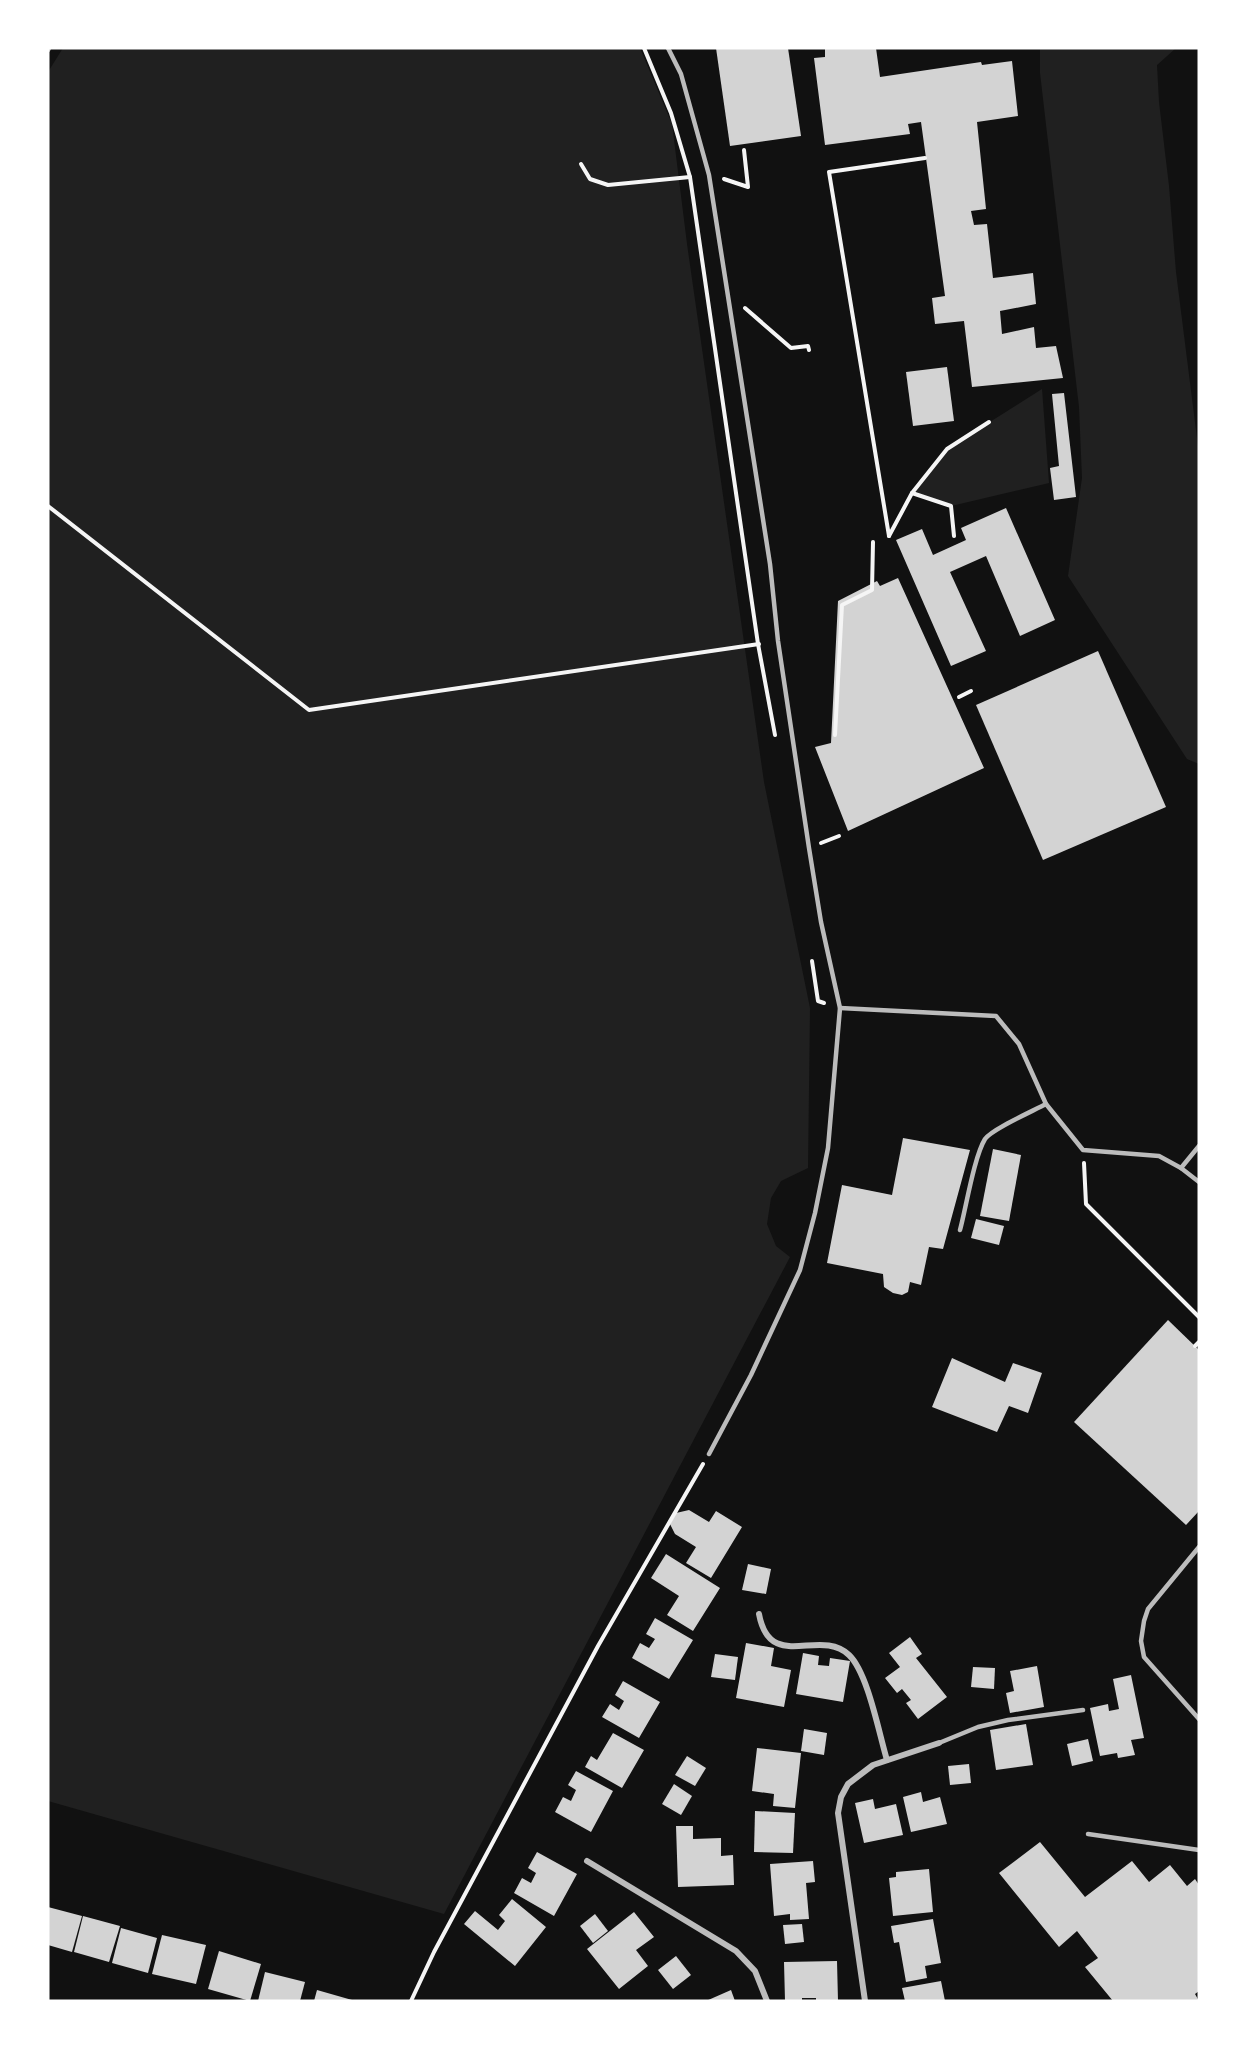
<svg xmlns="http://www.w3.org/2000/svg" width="1247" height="2049" viewBox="0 0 1247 2049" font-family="Mulish,sans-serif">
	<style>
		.green { fill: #202020 }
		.building { fill: #d3d3d3 }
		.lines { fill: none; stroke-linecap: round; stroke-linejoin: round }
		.path { stroke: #f5f5f5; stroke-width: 4 }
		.service { stroke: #bcbcbc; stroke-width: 4.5 }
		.minor { stroke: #bcbcbc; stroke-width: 6 }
	</style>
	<rect width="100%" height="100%" fill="#111"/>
	<!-- green -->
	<g class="green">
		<path d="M63 48H640L672 124 687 244 764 782 810 1008 808 1168 781 1181 771 1198 767 1224 776 1246 790 1257 444 1914 48 1801V72Z"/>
		<path d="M1040 48H1176L1157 65 1159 102 1169 186 1176 272 1199 454V764L1187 759 1068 576 1082 478 1079 407 1040 73Z"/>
		<path d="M1042 389 1049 483 951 506 912 493 947 449Z"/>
	</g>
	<!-- building -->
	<g class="building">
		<path d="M716 48H788L801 136 730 146Z"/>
		<path d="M825 48H876L880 77 981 62 982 65 1012 61 1018 116 977 122 986 209 971 211 974 225 987 224 993 278 1033 273 1036 304 1000 311 1002 334 1034 327 1036 348 1056 346 1063 378 972 387 964 321 935 324 932 298 945 296 921 122 908 124 910 134 825 145 814 58 825 57Z"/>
		<path d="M947 367 954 421 913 426 906 372Z"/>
		<path d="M1064 393 1076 497 1054 500 1050 468 1059 466 1052 394Z"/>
		<path d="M1006 508 1055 620 1020 636 986 556 950 572 986 651 951 666 896 540 922 529 933 555 966 540 961 528Z"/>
		<path d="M898 578 984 768 848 831 815 747 831 743 838 601 877 581 880 586Z"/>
		<path d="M1098 651 1166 807 1043 860 976 705Z"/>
		<path d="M903 1138 970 1150 943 1249 929 1247 921 1285 910 1282 908 1292 902 1295 893 1293 884 1287 883 1274 827 1263 842 1185 892 1195Z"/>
		<path d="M993 1149 1021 1155 1009 1221 980 1216Z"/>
		<path d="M976 1219 1004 1226 999 1245 971 1238Z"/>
		<path d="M1168 1320 1199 1350V1511L1186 1525 1074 1422Z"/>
		<path d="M952 1358 1005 1382 1013 1363 1042 1373 1028 1413 1009 1406 997 1432 932 1407Z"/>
		<path d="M689 1510 709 1522 716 1511 742 1527 711 1578 686 1563 696 1547 675 1534 670 1524 676 1513Z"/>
		<path d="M666 1554 720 1588 693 1631 667 1615 679 1596 651 1578Z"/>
		<path d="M748 1564 771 1569 766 1594 742 1590Z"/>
		<path d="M655 1618 693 1640 669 1679 632 1658 640 1643 649 1648 655 1639 646 1634Z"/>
		<path d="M910 1637 922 1654 916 1658 947 1697 918 1719 906 1703 911 1700 902 1689 897 1693 885 1678 900 1667 889 1653Z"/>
		<path d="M746 1643 774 1648 771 1666 791 1670 784 1707 736 1698Z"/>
		<path d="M803 1653 819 1656 818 1665 829 1666 830 1658 850 1661 843 1702 796 1694Z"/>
		<path d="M715 1654 738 1657 735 1680 711 1677Z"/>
		<path d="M1037 1666 1044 1707 1010 1713 1006 1693 1014 1691 1010 1671Z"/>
		<path d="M973 1667 995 1668 994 1689 971 1687Z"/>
		<path d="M1131 1675 1144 1738 1131 1740 1135 1755 1118 1758 1117 1753 1100 1756 1090 1708 1108 1704 1109 1711 1119 1709 1113 1679Z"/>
		<path d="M623 1681 660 1702 639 1738 602 1717 610 1704 619 1710 624 1701 615 1695Z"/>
		<path d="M1026 1724 1033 1765 996 1770 990 1730Z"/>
		<path d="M804 1729 827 1733 824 1755 801 1751Z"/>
		<path d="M613 1733 644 1750 622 1788 585 1767 591 1756 597 1760Z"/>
		<path d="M1088 1739 1093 1761 1072 1766 1067 1744Z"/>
		<path d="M757 1748 801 1753 795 1808 773 1806 774 1794 752 1791Z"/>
		<path d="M687 1756 706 1768 695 1786 675 1775Z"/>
		<path d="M969 1764 971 1783 950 1785 948 1766Z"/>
		<path d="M576 1771 613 1791 591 1832 555 1812 563 1797 571 1801 576 1790 568 1785Z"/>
		<path d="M674 1784 692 1796 681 1815 662 1804Z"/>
		<path d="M921 1792 923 1802 940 1797 947 1824 911 1832 903 1797Z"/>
		<path d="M873 1799 875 1809 896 1804 903 1835 864 1843 855 1803Z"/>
		<path d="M755 1811 795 1813 793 1853 754 1852Z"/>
		<path d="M676 1826H693V1839L721 1838V1856L733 1855 734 1885 678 1887Z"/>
		<path d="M1040 1842 1085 1897 1132 1861 1149 1882 1170 1865 1187 1886 1195 1879 1199 1885V1991L1195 1994 1199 2001H1113L1085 1967 1098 1958 1077 1931 1059 1947 999 1873Z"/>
		<path d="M537 1852 577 1874 554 1916 514 1893 522 1878 531 1883 536 1873 528 1868Z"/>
		<path d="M813 1861 815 1882 806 1883 809 1919 790 1920V1914L774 1916 770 1864Z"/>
		<path d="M929 1869 933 1912 893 1916 889 1878 896 1877V1872Z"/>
		<path d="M512 1899 546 1927 515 1966 464 1924 475 1911 498 1930 505 1921 499 1915Z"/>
		<path d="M48 1907 82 1916 72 1952 48 1945Z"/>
		<path d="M634 1912 654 1937 636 1950 648 1966 619 1989 587 1949Z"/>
		<path d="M595 1914 608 1931 593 1943 580 1926Z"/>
		<path d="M83 1916 120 1926 109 1962 74 1952Z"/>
		<path d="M933 1919 941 1963 925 1966 927 1978 906 1982 899 1942 894 1943 891 1926Z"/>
		<path d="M802 1924 804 1942 785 1944 783 1925Z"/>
		<path d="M121 1928 157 1938 148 1973 112 1963Z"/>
		<path d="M162 1935 206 1945 196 1984 152 1974Z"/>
		<path d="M219 1951 261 1964 250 2001 208 1989Z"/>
		<path d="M676 1956 691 1975 673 1989 658 1970Z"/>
		<path d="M837 1961 838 2001H816V1998H802V2001H785L784 1962Z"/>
		<path d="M265 1972 305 1982 300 2001H258Z"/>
		<path d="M941 1981 945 2001H905L902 1988Z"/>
		<path d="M317 1990 352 2000V2001H314Z"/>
		<path d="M731 1990 735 2001H706Z"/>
	</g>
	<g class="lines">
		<!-- path -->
		<g class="path">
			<path d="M644 48 671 113 690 177 758 644 775 735"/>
			<path d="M581 164 590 179 608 185 690 177"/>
			<path d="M724 179 748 187 744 150"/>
			<path d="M745 308 791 348 808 346 809 350"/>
			<path d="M912 493 951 506 954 536"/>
			<path d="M48 506 309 710 759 644"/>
			<path d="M889 536 829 172 925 158"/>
			<path d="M889 536 912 493 947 449 989 422"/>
			<path d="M959 697 971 691"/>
			<path d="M835 735 842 605 872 590 873 542"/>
			<path d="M821 843 839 836"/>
			<path d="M812 961 818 1001 824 1003"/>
			<path d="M1084 1163 1086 1204 1199 1317"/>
			<path d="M1195 1346 1199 1342"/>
			<path d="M411 2001 434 1952 598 1646 703 1464"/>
		</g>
		<!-- service -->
		<g class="service">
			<path d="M668 48 681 74 709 175 770 564 778 641 809 848 821 922 840 1008 828 1148 815 1213 800 1270 751 1375 709 1454"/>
			<path d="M48 50 49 48"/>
			<path d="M840 1008 996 1016 1019 1044 1046 1104 1083 1150 1159 1156 1181 1168 1199 1182"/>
			<path d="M1181 1168 1199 1146"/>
			<path d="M960 1230C966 1208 974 1157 985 1139 992 1129 1033 1111 1046 1104"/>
			<path d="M1199 1547 1148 1609 1144 1621 1141 1641 1144 1657 1199 1719"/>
			<path d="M939 1743 978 1727 1008 1720 1083 1710"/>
			<path d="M1088 1834 1199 1850"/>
		</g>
		<!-- minor -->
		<g class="minor">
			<path d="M759 1614C770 1673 820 1627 849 1655 868 1673 879 1734 887 1760"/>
			<path d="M587 1861 736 1951 755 1971 767 2001"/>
			<path d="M865 2001 838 1813 841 1797 848 1784 873 1765 939 1743"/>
		</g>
	</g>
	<!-- border -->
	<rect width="1247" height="2049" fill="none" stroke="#ffffff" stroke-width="99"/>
</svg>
